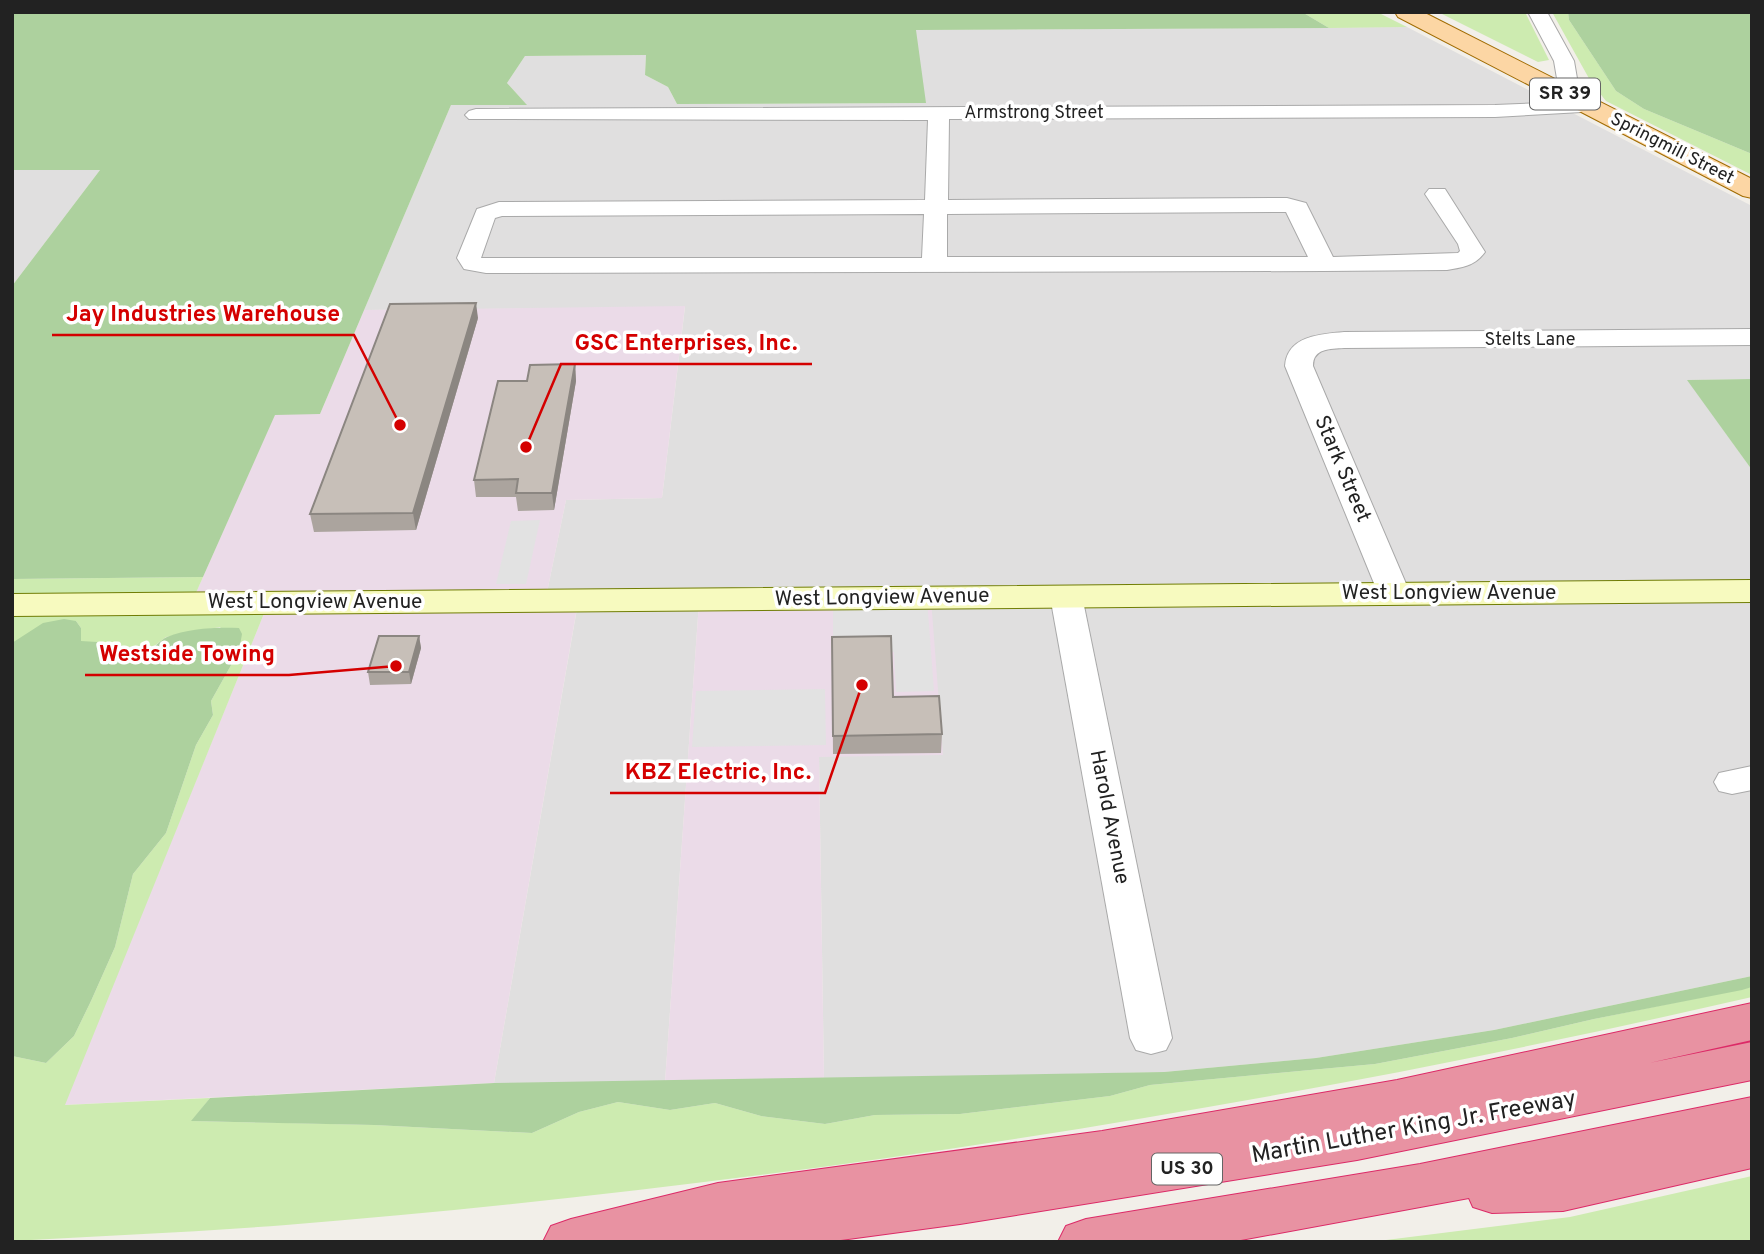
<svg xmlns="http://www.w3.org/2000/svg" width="1764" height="1254" viewBox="0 0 1764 1254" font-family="Overpass,sans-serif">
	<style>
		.residential { fill: #e0dfdf }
		.industrial { fill: #ebdbe8 }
		.grass { fill: #cdebb0 }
		.forest { fill: #add19e }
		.parking { fill: #e2e2e2 }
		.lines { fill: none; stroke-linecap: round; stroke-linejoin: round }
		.street-casing { stroke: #a9a9a9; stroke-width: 2 }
		.secondary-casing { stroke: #707d05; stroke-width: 2 }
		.primary-casing { stroke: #a06b00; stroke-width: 2 }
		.highway-casing { stroke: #dc2a67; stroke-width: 2 }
		.street { fill: #fff; fill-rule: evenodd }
		.secondary { fill: #f7fabf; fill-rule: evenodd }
		.primary { fill: #fcd6a4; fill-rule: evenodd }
		.highway { fill: #e892a2; fill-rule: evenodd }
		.wall { fill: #aba49e }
		.shaded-wall { fill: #8b8681 }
		.building { fill: #c7bfb8; stroke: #8b8681; stroke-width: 2 }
		.labels { text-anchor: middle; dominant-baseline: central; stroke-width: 7; stroke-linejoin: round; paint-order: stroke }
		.far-street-label { font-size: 18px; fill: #222; stroke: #fff }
		.shield { fill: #fff; stroke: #646464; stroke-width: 2 }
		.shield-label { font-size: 19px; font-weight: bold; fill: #222 }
		.street-label { font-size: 21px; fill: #222; stroke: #fff }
		.near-street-label { font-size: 24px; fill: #222; stroke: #fff }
		.leader { fill: none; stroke: #d40000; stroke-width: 2.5 }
		.callout-dot { fill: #d40000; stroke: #fff; stroke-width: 2.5 }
		.callout-label { font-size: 23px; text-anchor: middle; font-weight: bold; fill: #d40000; stroke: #fff; stroke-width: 7; stroke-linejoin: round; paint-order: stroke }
	</style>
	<rect width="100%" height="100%" fill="#f2efe9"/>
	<!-- residential -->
	<g class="residential">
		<path d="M1407 27 1752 206V379L1688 380 1752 470V976L1494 1030 1316 1058 1164 1072 824 1079 819 757 699 602 665 1082 494 1083 578 603 545 602 566 500 662 498 685 307 364 310 451 105 526 104 507 83 525 56 646 55 645 75 668 87 677 104 925 103 915 30Z"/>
		<path d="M12 170H100L12 286Z"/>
	</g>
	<!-- industrial -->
	<g class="industrial">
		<path d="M685 306 662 498 566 500 545 602H578L494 1083 64 1105 265 611 195 595 275 414H320L364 310Z"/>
		<path d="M931 599 943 755 819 757 824 1079 665 1082 699 602Z"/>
	</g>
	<!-- grass -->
	<g class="grass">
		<path d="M1302 12H1377L1407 27 1329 28Z"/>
		<path d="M1438 12H1525L1549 60 1538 62Z"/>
		<path d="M1552 12H1568L1569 20 1616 91 1644 109 1752 154V175L1606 101 1591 82Z"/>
		<path d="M203 577 195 595 12 596V579Z"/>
		<path d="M265 611 65 1105 210 1098 192 1121 374 1125 532 1133 579 1112 618 1102 670 1110 715 1103 761 1116 825 1124 875 1115 960 1114 1110 1096 1150 1085 1375 1064 1512 1038 1594 1019 1752 987V997C1270 1108 779 1185 286 1225 195 1232 103 1236 12 1241V1056L46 1063 74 1036 91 1001 115 947 133 874 166 833 196 745 213 715 211 701 239 651 220 627 166 637 149 650 122 655 80 641 81 628 76 621 12 643V613Z"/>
		<path d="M1752 1176V1242H1370L1570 1217Z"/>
	</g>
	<!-- forest -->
	<g class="forest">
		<path d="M12 12H1302L1329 28 916 30 926 103 677 104 668 87 645 75 646 55 525 56 507 83 527 105H451L320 414 275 415 203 577 12 579V286L100 170H12Z"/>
		<path d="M1568 12H1752V154L1644 109 1616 91 1569 20Z"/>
		<path d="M1752 379V470L1687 380Z"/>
		<path d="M64 619 76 621 81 628V641L97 642C111 656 131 658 149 650 156 647 160 640 167 637 189 628 216 627 239 628L242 634 239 651 211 701 213 715 196 745 166 833 133 874 115 947 91 1001 74 1036 46 1063 12 1056V643L43 623Z"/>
		<path d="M1752 976V987L1742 990 1594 1019 1512 1038 1375 1064 1150 1085 1110 1096 960 1114 875 1115 825 1124 761 1116 715 1103 670 1110 618 1102 579 1112 532 1133 374 1125 191 1121 210 1098 494 1083 1164 1072 1316 1058 1494 1030Z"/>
	</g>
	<!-- parking -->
	<g class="parking">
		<path d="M540 520 526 584H496L511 521Z"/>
		<path d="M927 599 934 691 896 692 894 652 833 653V600Z"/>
		<path d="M825 689 826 745 692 747 696 691Z"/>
	</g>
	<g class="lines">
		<!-- street casing -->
		<g class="street-casing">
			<g id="street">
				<path d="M1528 12H1547L1574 61 1580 96 1573 101 1599 103 1602 107 1599 111 1495 117 949 119 948 200 1287 198 1306 203 1333 257 1458 253 1460 251 1458 244 1425 194 1429 189H1445L1485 252C1475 266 1463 267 1447 270L1324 271 486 273 464 269 457 258 477 209 499 202 925 200 928 120 469 119 465 115 469 111 476 109 1495 105 1568 102 1560 96 1554 61ZM1286 212 1308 257H947V214ZM924 214 922 258H481L495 218 502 216Z"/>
				<path d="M1752 329V345L1344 348C1330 349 1313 348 1313 366L1410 593 1405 600 1394 603 1383 600 1378 593 1285 366C1287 336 1320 334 1344 332Z"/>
				<path d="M1066 586 1077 589 1082 596 1172 1038 1166 1050 1151 1054 1136 1050 1130 1038 1050 596 1055 589Z"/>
				<path d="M1752 766V790L1732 794 1719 791 1714 782 1719 773Z"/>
			</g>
		</g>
		<!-- secondary casing -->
		<g class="secondary-casing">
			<path id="secondary" d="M1752 580V602L12 616V594Z"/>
		</g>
		<!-- primary casing -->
		<g class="primary-casing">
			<path id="primary" d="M1395 12H1423L1752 179V198L1743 196 1398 17Z"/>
		</g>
		<!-- highway casing -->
		<g class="highway-casing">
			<g id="highway">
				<path d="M1752 1003V1040L1649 1063 1752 1042V1080L1357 1160 960 1224 826 1242H543L551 1226 571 1219 718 1183 1102 1131 1397 1080Z"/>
				<path d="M1752 1097V1168L1563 1211 1492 1213 1473 1207 1469 1198 1230 1242H1058L1066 1226 1086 1219 1420 1164Z"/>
			</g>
		</g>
		<!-- street -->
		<use href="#street" class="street"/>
		<!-- secondary -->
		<use href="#secondary" class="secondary"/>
		<!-- primary -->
		<use href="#primary" class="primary"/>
		<!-- highway -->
		<use href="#highway" class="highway"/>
	</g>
	<!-- wall -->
	<g class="wall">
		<path d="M478 318 416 530 314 532 310 514Z"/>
		<path d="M575 364 576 381 554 510 518 511 516 497H476L474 480 527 381Z"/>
		<path d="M419 636 421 648 411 684 370 685 368 672Z"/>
		<path d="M832 637 893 697 942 734 941 753 833 754Z"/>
	</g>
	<!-- shaded-wall -->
	<g class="shaded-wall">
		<path d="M476 303 478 318 416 530 413 513Z"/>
		<path d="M575 364 576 381 554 510 552 493Z"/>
		<path d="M419 636 421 648 411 684 409 672Z"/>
	</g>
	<!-- building -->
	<g class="building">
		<path d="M476 303 413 513 310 514 390 304Z"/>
		<path d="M575 364 552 493H516L518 479 474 480 498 381H527L530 365Z"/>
		<path d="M379 636H419L409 672H368Z"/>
		<path d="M891 636 893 697 939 696 942 734 833 736 832 637Z"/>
	</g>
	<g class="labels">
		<!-- far-street labels -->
		<g class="far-street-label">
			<text x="1034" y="113">Armstrong Street</text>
			<text transform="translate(1672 149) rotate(27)">Springmill Street</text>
			<text x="1530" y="340">Stelts Lane</text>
		</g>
		<!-- shield labels -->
		<g class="shield">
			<rect x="1530" y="78.5" width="70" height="31" rx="5"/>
			<rect x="1152" y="1153.5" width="70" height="31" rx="5"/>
		</g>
		<g class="shield-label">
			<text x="1565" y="94">SR 39</text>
			<text x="1187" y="1169">US 30</text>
		</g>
		<!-- street labels -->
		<g class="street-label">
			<text transform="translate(1342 469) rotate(67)">Stark Street</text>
			<text x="1449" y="593">West Longview Avenue</text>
			<text transform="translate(882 598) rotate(-1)">West Longview Avenue</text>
			<text x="315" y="602">West Longview Avenue</text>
			<text transform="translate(1109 817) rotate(79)">Harold Avenue</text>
		</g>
		<!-- near-street labels -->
		<g class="near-street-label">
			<text transform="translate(1414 1128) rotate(-10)">Martin Luther King Jr. Freeway</text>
		</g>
	</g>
	<!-- callouts -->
	<path class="leader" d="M400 425L354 335H52M526 447L561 364H812M396 666L289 675H85M862 685L825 793H610"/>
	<g class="callout-dot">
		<circle cx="400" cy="425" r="7"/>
		<circle cx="526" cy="447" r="7"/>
		<circle cx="396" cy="666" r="7"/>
		<circle cx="862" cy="685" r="7"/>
	</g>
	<g class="callout-label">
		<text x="203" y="321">Jay Industries Warehouse</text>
		<text x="686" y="350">GSC Enterprises, Inc.</text>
		<text x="187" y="661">Westside Towing</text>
		<text x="718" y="779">KBZ Electric, Inc.</text>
	</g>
	<!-- border -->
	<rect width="1764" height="1254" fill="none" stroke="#222222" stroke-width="28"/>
</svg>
